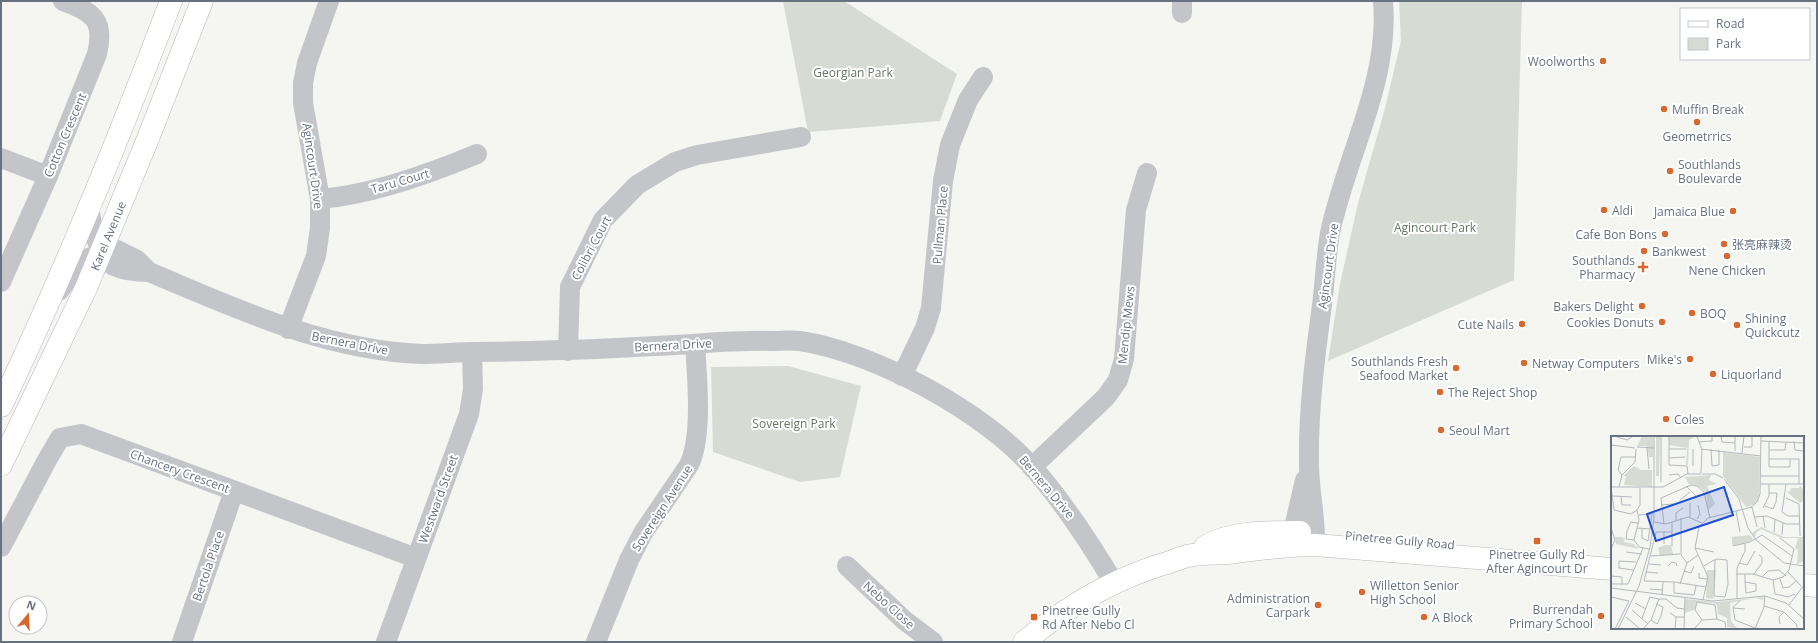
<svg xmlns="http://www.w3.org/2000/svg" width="1818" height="643" viewBox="0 0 1818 643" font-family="'Open Sans','Noto Sans SC',sans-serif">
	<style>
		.green { fill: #d6dcd3 }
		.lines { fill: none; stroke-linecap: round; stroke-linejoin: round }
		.major-casing { stroke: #b4b7bb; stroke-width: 23 }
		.minor { stroke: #c3c5c9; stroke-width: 20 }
		.major { stroke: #fff; stroke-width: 22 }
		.poi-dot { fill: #d76930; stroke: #fff; stroke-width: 1.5 }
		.labels { text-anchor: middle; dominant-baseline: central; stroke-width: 4; stroke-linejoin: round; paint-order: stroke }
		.poi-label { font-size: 12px; fill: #667281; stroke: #fff; text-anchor: start }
		.park-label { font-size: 12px; fill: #667864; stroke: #fff }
		.street-label { font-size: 12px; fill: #667281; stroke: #fff }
		.inset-road { fill: none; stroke: #b3b9be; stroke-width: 1 }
		.view { fill: #1d4ed8; fill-opacity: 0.15; stroke: #1d4ed8; stroke-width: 2 }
		.inset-edge { fill: none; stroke: #667281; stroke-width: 2 }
	</style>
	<rect width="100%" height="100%" fill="#f5f5f2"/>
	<!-- green -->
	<g class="green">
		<path d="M783 1H844L957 74 940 121 808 132Z"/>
		<path d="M1399 1H1522L1514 280 1328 361 1340 284 1358 203 1384 112 1401 41Z"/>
		<path d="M788 366 861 386 840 477 800 482 713 452 711 367Z"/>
	</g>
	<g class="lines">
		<!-- major casing -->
		<g class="major-casing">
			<g id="major">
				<path d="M1 406C64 274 119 138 171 1"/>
				<path id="s1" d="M1 465 86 288 147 141 202 1"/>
				<path d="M1205 547C1229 531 1272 532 1300 532"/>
				<path d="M1803 585 1817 586"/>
				<path d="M1024 642C1066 607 1117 577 1170 562 1177 559 1186 556 1193 555 1208 553 1222 554 1236 552 1262 549 1288 545 1315 545L1612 569"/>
			</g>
		</g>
		<!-- minor -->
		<g class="minor">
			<path d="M1182 13V1"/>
			<path d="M1 158 48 176"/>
			<path d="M320 199C371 195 429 174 477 154"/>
			<path d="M89 208C91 222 99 258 112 265 124 271 136 272 149 272 238 309 323 350 422 354 440 354 458 352 476 352 543 351 609 349 675 345 708 343 740 340 773 341 781 341 791 340 800 341 874 352 985 412 1034 469 1065 504 1090 543 1114 583"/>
			<path d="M1 282 48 176 97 54C105 21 94 12 63 1"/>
			<path d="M59 291 80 262 102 252 117 250 137 260 149 272"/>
			<path d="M288 329 316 256 320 228V199L303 103V83L307 63 329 1"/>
			<path d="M568 351 570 287 603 220 637 185 675 162 697 155 801 137"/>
			<path d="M902 376 925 328 931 308 943 181 950 145 968 100 983 77"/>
			<path d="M1032 467 1106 397 1118 380 1124 359 1136 210 1147 173"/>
			<path d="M1293 545V532L1305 480"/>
			<path d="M1315 545C1316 518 1309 491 1309 464 1308 411 1315 357 1322 305 1325 281 1326 256 1330 233 1346 156 1390 82 1383 1"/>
			<path d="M1 547 47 460 60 438 81 434 416 558"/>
			<path d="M847 566 904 620 933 642"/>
			<path d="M182 642 234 491"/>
			<path d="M386 642 469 414 473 389 472 352"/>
			<path d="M596 642 629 560 643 533 689 465C703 437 697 376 695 344"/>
		</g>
		<!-- major -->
		<use href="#major" class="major"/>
	</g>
	<!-- markers -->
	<g class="poi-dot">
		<circle cx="1603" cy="61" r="4"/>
		<circle cx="1664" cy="109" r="4"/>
		<circle cx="1697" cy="122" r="4"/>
		<circle cx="1670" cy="171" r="4"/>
		<circle cx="1604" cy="210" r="4"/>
		<circle cx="1733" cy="211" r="4"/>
		<circle cx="1665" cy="234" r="4"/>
		<circle cx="1724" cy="244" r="4"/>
		<circle cx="1644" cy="251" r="4"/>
		<circle cx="1727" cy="256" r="4"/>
		<path d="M1641 261h4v4h4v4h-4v4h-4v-4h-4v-4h4z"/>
		<circle cx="1642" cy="306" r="4"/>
		<circle cx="1692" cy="313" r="4"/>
		<circle cx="1662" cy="322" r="4"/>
		<circle cx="1522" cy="324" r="4"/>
		<circle cx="1737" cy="325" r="4"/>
		<circle cx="1690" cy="359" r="4"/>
		<circle cx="1524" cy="363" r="4"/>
		<circle cx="1456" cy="368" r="4"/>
		<circle cx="1713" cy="374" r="4"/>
		<circle cx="1440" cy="392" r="4"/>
		<circle cx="1666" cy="419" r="4"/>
		<circle cx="1441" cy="430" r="4"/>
		<rect x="1533" y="537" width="8" height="8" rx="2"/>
		<circle cx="1362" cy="592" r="4"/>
		<circle cx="1318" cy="605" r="4"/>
		<circle cx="1601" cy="616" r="4"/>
		<rect x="1030" y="613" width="8" height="8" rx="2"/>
		<circle cx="1424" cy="617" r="4"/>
	</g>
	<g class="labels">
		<!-- poi labels -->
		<g class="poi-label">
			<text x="1595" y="61" text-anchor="end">Woolworths</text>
			<text x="1672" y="109">Muffin Break</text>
			<text x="1697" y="136" text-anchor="middle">Geometrrics</text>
			<text x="1678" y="164">Southlands<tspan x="1678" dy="14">Boulevarde</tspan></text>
			<text x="1612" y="210">Aldi</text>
			<text x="1725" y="211" text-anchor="end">Jamaica Blue</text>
			<text x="1657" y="234" text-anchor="end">Cafe Bon Bons</text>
			<text x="1732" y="244">张亮麻辣烫</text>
			<text x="1652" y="251">Bankwest</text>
			<text x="1635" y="260" text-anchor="end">Southlands<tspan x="1635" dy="14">Pharmacy</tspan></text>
			<text x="1727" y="270" text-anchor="middle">Nene Chicken</text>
			<text x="1634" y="306" text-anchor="end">Bakers Delight</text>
			<text x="1700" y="313">BOQ</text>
			<text x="1745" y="318">Shining<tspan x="1745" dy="14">Quickcutz</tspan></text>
			<text x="1654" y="322" text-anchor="end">Cookies Donuts</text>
			<text x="1514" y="324" text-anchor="end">Cute Nails</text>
			<text x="1682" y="359" text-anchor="end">Mike's</text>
			<text x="1448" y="361" text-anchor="end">Southlands Fresh<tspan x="1448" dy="14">Seafood Market</tspan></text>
			<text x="1532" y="363">Netway Computers</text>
			<text x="1721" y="374">Liquorland</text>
			<text x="1448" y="392">The Reject Shop</text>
			<text x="1674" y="419">Coles</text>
			<text x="1449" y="430">Seoul Mart</text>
			<text x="1537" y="554" text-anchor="middle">Pinetree Gully Rd<tspan x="1537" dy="14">After Agincourt Dr</tspan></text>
			<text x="1370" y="585">Willetton Senior<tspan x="1370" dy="14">High School</tspan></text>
			<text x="1310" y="598" text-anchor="end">Administration<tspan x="1310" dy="14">Carpark</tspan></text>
			<text x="1593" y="609" text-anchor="end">Burrendah<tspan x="1593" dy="14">Primary School</tspan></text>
			<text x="1042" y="610">Pinetree Gully<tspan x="1042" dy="14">Rd After Nebo Cl</tspan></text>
			<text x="1432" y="617">A Block</text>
		</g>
		<!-- park labels -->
		<g class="park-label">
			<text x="853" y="72">Georgian Park</text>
			<text x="1435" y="227">Agincourt Park</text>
			<text x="794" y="423">Sovereign Park</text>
		</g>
		<!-- street labels -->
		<g class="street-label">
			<text transform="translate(65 135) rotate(-67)">Cotton Crescent</text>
			<text transform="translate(313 166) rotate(82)">Agincourt Drive</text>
			<text transform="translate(400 181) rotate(-16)">Taru Court</text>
			<text transform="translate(940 225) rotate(-85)">Pullman Place</text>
			<text stroke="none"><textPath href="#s1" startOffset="253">Karel Avenue</textPath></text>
			<text transform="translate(591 248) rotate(-62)">Colibri Court</text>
			<text transform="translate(1328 266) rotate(-82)">Agincourt Drive</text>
			<text transform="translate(1126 325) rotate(-84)">Mendip Mews</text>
			<text transform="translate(350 343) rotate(11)">Bernera Drive</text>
			<text transform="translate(673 345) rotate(-3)">Bernera Drive</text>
			<text transform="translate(180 471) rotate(20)">Chancery Crescent</text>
			<text transform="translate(1047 487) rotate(50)">Bernera Drive</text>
			<text transform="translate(438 499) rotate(-70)">Westward Street</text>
			<text transform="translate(662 508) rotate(-57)">Sovereign Avenue</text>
			<text transform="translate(1400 540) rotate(5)">Pinetree Gully Road</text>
			<text transform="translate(208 566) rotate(-71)">Bertola Place</text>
			<text transform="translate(889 605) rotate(42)">Nebo Close</text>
		</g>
	</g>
	<!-- overview -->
	<g transform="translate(1611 436)">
		<rect width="193" height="193" fill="#f5f5f2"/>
		<path d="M31 0H42V21H38L36 10H26ZM45 0H49L48 40H45ZM58 0H85L78 4 77 29H75L76 12 58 9ZM112 16 149 21 148 60 144 68 135 71 112 40ZM23 30 30 34H41V51L13 49 15 40H12ZM100 39 98 44 106 48 96 50 104 68 97 74 95 56 86 49 78 48 74 41ZM189 49 193 55V64L189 67 176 56 179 55 180 52H188ZM150 91 173 101H193V125L186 128 187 114 184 112 187 102H170L150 93 145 97 144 101 141 97ZM139 99 142 103 140 105 121 110V101ZM4 101H11L14 103 13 106 23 108 28 113 5 108ZM54 109H60L62 118 49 120 47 112ZM96 134H105L102 163 95 162ZM153 161 152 164 144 162 119 167 120 185 126 192 131 193 116 191V182L107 178 106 169 102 167 86 166 83 174 74 177V163L105 166Z" fill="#d6dcd3"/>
		<path class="inset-road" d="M3 0 16 4 21 1M50 0V46M58 0V29L76 30 77 38M86 0 91 14 90 37M110 0 111 6 124 7M150 5 193 7M183 5 184 14 193 15M88 6 101 5V0M158 6V31H179V23M0 9 24 12M26 11 43 12M133 11H141V0M36 12 38 33M58 13H75M90 13 150 20M100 13 101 30 108 29V14M158 14H174L175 6M124 15V0M131 17 133 0M58 22 74 21M158 23H188V48M82 30V13M91 38H104L112 42M11 39 7 34 10 21H25M58 39 67 38 70 42M150 40H188M113 43 128 63M150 48H193M175 48 171 76 177 80H188M75 50 86 61M0 51 3 74 20 78 25 75 29 69V52M0 51H52L76 38H90M8 51 11 39 24 26 25 13M1 60 21 61M10 60 11 69H20M175 62 188 68 189 100M128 63 137 92 145 104 173 127 193 130M69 64 79 56M79 67V81M50 69 62 68M154 70 162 73 165 66 166 57H158M141 71 146 91M139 72 146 66 149 58 150 0M152 72 158 60V48M26 74 28 84 23 104 28 111 38 113M125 75 129 96M28 79 41 78 37 105 31 102V93M152 80 154 92M144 81 156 80 175 88H188M70 82V119L76 127M86 83 89 78 87 69M65 85V77L72 72M43 86 55 88 77 81 91 87M61 86V110M53 88 50 62 80 49 86 50 93 56 99 82M0 92 4 104 0 113M26 92 39 93M61 96H45L33 145 63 146 95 151M163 96 164 83M171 99 172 87M23 104 15 103 16 95 20 86 27 87M53 108V95M122 110 139 106 151 99 181 120M84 112 103 116M15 116 31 118M40 120 69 118M128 127 136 129 144 115M38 128 50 129M57 130 61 126 65 127 66 130M93 130 103 124H104L106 123 116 124 117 148 114 161 103 160 104 124M22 134 8 132V125L25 126M73 135 80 137 83 130M35 136 47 137M177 136 190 150M88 137V142L96 143M125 138H142L162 144 172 141 178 134 183 113 169 102M134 138V146L145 148V155L135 157 134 146M143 138 151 127V121L148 119M0 140 11 141V149M151 141 157 135 168 134 175 140M169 143 172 152 178 151 185 145M162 144 164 158 177 161 184 158M63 146V157L83 159 85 150M0 148H17L32 112M69 148 76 127 87 119M0 152 102 165 154 160 175 167 193 183M39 153 52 154M51 159 52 146M0 161 18 165 4 193M126 163V132L134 115V108M92 164 97 141 84 112 88 91 97 82 141 71M129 165 122 171 124 184 144 192M24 167 35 173M178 169 193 149M153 170 173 176 186 189V193M122 172 134 173M21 174 37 188M59 177 65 181H73M15 181 29 193M31 182 39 161 48 163M40 184 46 188 50 180 52 171 45 168M91 184 84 174 86 166 104 169 106 183M169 188 168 181 173 176M7 193 28 150 39 111 43 82V0M32 193 40 184 48 163H55L66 172 73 173M64 193 65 181M73 193 74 161M83 193 91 184 106 183 114 186 115 193M144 193 153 171 154 160"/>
		<path class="view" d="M113 51 122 79 45 105 36 78Z"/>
		<rect width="193" height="193" class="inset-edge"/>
	</g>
	<!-- border -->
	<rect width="1818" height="643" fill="none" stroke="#667281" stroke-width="4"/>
	<!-- legend -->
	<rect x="1680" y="8" width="130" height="52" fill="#ffffff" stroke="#c2c7cd"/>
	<rect x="1688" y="21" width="20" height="6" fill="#ffffff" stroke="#c2c7cd"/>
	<text x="1716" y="28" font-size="12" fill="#667281">Road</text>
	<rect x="1688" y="38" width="20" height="12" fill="#d6dcd3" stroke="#c2c7cd"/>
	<text x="1716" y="48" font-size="12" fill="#667281">Park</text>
	<!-- north arrow -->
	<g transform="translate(28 615) rotate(19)"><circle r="19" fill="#ffffff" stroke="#c2c7cd"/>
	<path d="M0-3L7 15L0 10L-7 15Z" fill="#d76930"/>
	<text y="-6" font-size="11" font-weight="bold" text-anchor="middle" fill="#667281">N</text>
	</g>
</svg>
